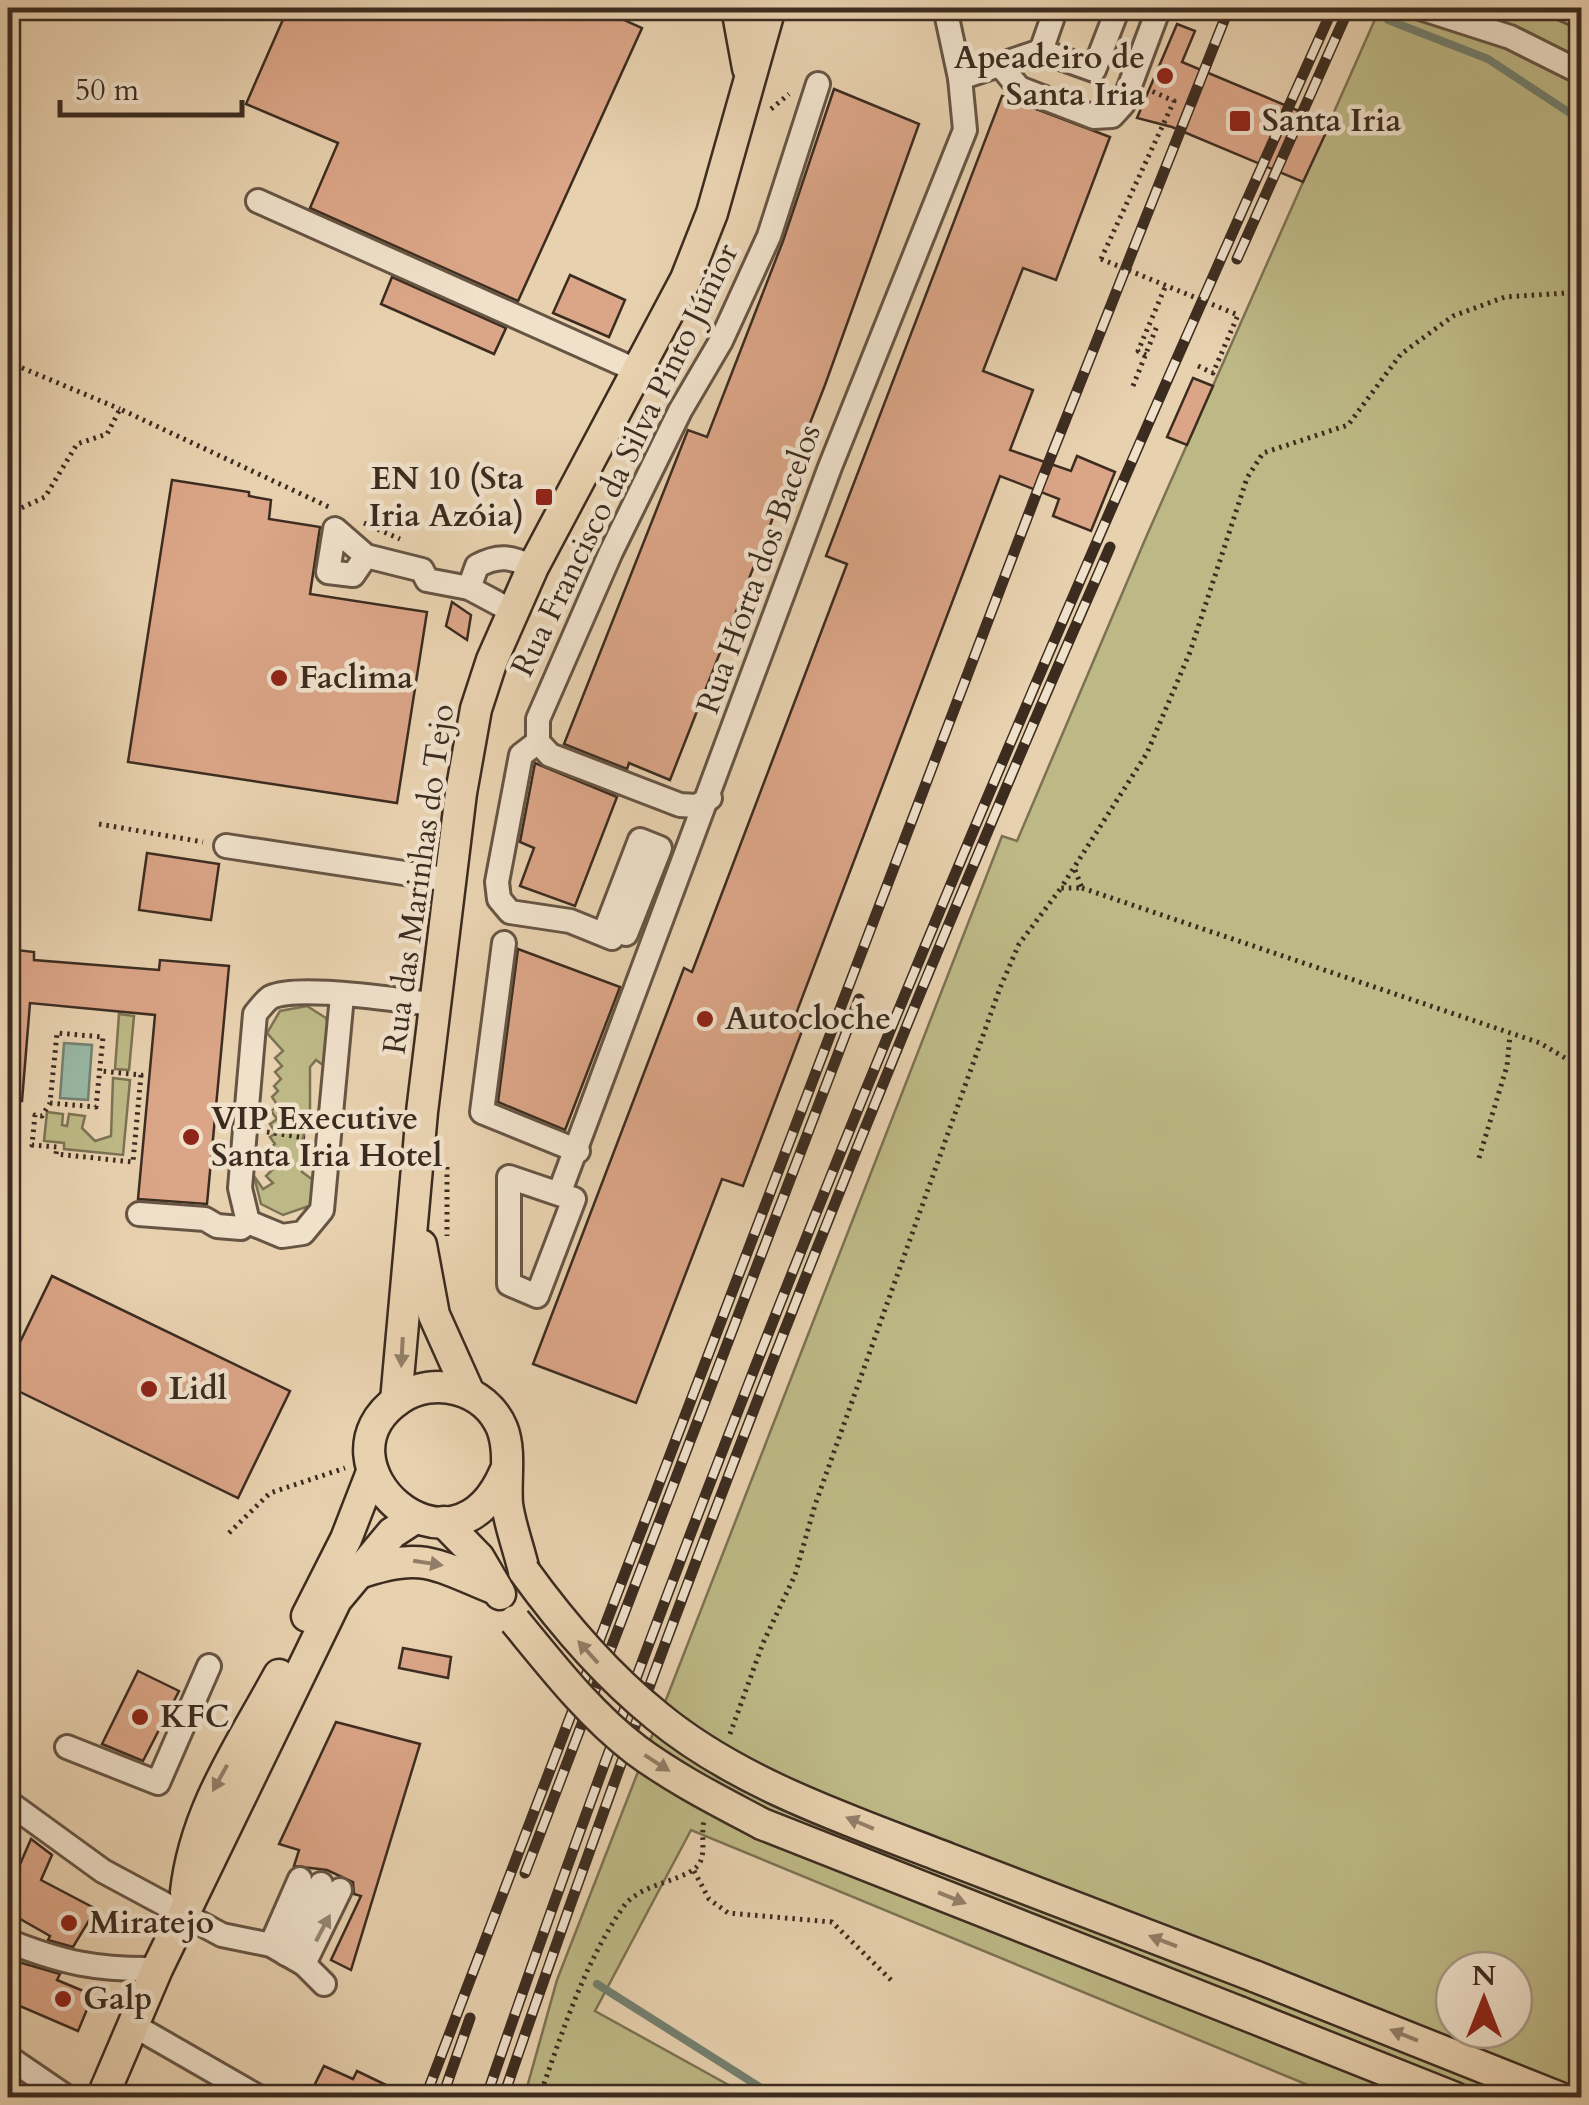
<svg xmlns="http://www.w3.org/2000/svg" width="1589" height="2105" viewBox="0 0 1589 2105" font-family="Cardo,serif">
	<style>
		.green { fill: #bdb986; stroke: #7c7253; stroke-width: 2.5; fill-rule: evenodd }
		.water { fill: #98b8a5; stroke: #738070; stroke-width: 2.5 }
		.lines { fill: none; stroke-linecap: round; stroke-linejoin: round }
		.stream { stroke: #738070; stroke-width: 8 }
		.building { fill: #dba587; stroke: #3c2c20; stroke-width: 2.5 }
		.minor-casing { stroke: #675544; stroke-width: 28 }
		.major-casing { stroke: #3c2c20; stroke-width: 35 }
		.path { stroke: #3c2c20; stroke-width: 5; stroke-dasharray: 2.5 5; stroke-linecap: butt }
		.minor { stroke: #f0e1cb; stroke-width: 22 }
		.major { stroke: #e8d1af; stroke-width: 30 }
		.rail-casing { stroke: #3c2c20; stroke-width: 11 }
		.rail { stroke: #f0e1cb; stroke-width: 8; stroke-dasharray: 22; stroke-linecap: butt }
		.major-bridge-casing { stroke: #3c2c20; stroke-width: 35; stroke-linecap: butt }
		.path-bridge { stroke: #3c2c20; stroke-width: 5; stroke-dasharray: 2.5 5; stroke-linecap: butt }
		.major-bridge { stroke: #e8d1af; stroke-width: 30 }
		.oneway { fill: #927e68 }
		.oneway2 { fill: #968676 }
		.poi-dot { fill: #8f2418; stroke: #f0e1cb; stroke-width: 4 }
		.labels { text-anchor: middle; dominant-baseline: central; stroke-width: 9; stroke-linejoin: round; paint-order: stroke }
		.poi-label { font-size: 32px; font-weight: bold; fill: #3c2c20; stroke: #f0e1cb; text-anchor: start }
		.street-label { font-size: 32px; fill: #3c2c20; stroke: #f0e1cb }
	</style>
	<rect width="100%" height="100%" fill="#e8d1af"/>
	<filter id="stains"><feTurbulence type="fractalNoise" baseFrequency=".002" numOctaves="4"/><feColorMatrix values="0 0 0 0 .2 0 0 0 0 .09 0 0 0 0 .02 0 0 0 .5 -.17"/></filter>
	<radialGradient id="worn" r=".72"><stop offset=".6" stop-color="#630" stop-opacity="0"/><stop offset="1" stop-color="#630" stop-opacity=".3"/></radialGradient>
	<!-- green -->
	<g class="green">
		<path d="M1380 8H1581V2097H1337L691 1830 595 2011 734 2088 696 2097 524 2098 557 1980 1002 836 1017 841 1147 535ZM1454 1970H1514V2030H1454Z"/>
		<path d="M307 1006 326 1018 332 1035 330 1070 316 1060 310 1067V1112L302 1141 306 1146 302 1172 320 1185 312 1205 283 1215 261 1204 254 1176 263 1189 273 1183 266 1176 272 1170 267 1163 273 1158 267 1150 275 1144 270 1137 276 1133 270 1124 277 1119 271 1111 278 1106 272 1097 278 1091 274 1086 281 1079 275 1072 282 1066 275 1058 283 1051 267 1033 280 1011Z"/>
		<path d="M119 1014 134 1016 129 1070 115 1069Z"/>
		<path d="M113 1078 130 1080 123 1155 64 1149V1143L44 1141 47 1112 63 1114 62 1125 67 1126 69 1114 85 1116 82 1128 95 1141 111 1136Z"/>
	</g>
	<!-- water -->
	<path class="water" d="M64 1043 92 1045 88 1100 60 1098Z"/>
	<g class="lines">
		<!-- stream -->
		<g class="stream">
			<path d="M1388 20 1488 59 1582 121"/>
			<path d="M597 1984 777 2098"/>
		</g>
	</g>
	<!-- building -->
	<g class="building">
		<path d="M288 8H598L642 28 518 301 310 208 338 143 246 104Z"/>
		<path d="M1177 24 1195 31 1182 62 1330 124 1303 182 1172 127 1137 118Z"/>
		<path d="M834 89 919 124 825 385 670 780 629 763 627 769 564 744 688 430 707 437 783 241Z"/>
		<path d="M1002 96 1110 137 1056 280 1023 268 983 371 1033 390 1010 450 1071 471 1077 456 1115 472 1091 531 1053 516 1059 499 1000 476 791 1027 802 1031 743 1186 722 1179 636 1403 533 1364 684 968 692 972 847 564 826 556Z"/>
		<path d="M570 275 625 300 609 337 553 313Z"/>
		<path d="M392 277 506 328 494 354 381 304Z"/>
		<path d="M1193 378 1213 386 1187 445 1167 437Z"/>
		<path d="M172 480 249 492V496L271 500 269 519 320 527 310 594 427 612 397 803 128 762Z"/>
		<path d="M452 602 471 615 467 640 446 626Z"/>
		<path d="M535 763 617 797 575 906 520 886 534 848 520 842Z"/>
		<path d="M147 853 219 864 211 920 139 910Z"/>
		<path d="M8 949 34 952V960L159 970 160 960 229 966 207 1204 138 1199 155 1015 30 1003 22 1101H8Z"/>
		<path d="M518 949 620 987 565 1130 498 1102Z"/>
		<path d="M52 1276 290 1391 238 1498 8 1386V1367Z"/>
		<path d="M403 1648 451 1657 448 1678 399 1668Z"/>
		<path d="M138 1671 179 1691 143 1761 102 1744Z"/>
		<path d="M336 1722 420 1744 351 1970 331 1960 361 1896 354 1894 353 1882 327 1870 294 1866 299 1850 279 1844Z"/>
		<path d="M31 1839 52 1855 41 1880 96 1909 73 1947 48 1940 50 1936 8 1912V1892Z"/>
		<path d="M8 1959 60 1974 57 1980 93 1995 78 2031 8 2001Z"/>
		<path d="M324 2066 353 2079 357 2071 413 2098H322L311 2092Z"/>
	</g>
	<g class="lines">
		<!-- minor casing -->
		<g class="minor-casing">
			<g id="minor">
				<path d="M1420 8 1510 37 1582 73"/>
				<path d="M1562 8 1582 17"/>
				<path d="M1041 51 1094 70 1118 8"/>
				<path d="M1001 66 1019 88 1094 117 1112 116 1123 104 1159 8"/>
				<path d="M960 78 1041 51 1056 8"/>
				<path d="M258 201 638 371"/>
				<path d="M366 556 353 575 328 572 335 529 366 556 422 570 427 580 469 588 512 611"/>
				<path d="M469 588 477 566C499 554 511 557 533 567"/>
				<path d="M538 742 521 755 497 882 499 899 510 912 570 921 612 938 615 930"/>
				<path d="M710 798 697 806 680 805 550 755 538 742V719L611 552 680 411 721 341 769 236 818 84"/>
				<path d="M640 840 660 848 626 934 607 926Z"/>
				<path d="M226 846 450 880"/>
				<path d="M504 943 482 1112 578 1151"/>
				<path d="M342 996 322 1210 303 1233 282 1236 248 1222 240 1188 255 1014C260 1008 265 1001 271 997 300 984 399 1001 435 1004"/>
				<path d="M559 1194 509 1177V1284L537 1296 574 1199 559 1194 830 467 965 130 960 78 945 8"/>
				<path d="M139 1214 205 1219 217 1226 241 1228 248 1222"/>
				<path d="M67 1747 158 1783 209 1666"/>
				<path d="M8 1802 103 1871 222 1935 271 1945 304 1964 324 1984"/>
				<path d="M8 1941C63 1963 97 1970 157 1969"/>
				<path d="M271 1945 300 1879"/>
				<path d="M286 1954 321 1884"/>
				<path d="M304 1964 340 1890"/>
				<path d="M133 2025 260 2098"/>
				<path d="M8 2057 68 2098"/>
			</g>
		</g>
		<!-- major casing -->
		<g class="major-casing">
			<g id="major">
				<path d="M737 8 748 68"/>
				<path d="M421 1245 434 1315 469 1393"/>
				<path d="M396 1401 422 1112 461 793 476 709 492 660 533 567 686 279 712 213 770 8"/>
				<path d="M505 1472C452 1596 307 1462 399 1399 434 1375 485 1388 502 1428 511 1451 505 1479 507 1504 510 1526 519 1549 524 1571"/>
				<path d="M444 1522 479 1558 500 1594"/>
				<path d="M356 1574C424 1550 435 1565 498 1590"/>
				<path d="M307 1616 346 1539 372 1472"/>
				<path d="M186 1892C195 1810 240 1747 279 1675"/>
				<path d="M1254 1976 1560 2098"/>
				<path d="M1239 2012 1455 2098"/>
				<path d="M102 2098 157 1969 336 1600 392 1533 415 1518"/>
			</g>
		</g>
		<!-- path -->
		<g class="path">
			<path d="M771 109 789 94"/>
			<path d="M1101 259 1174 101 1149 90"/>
			<path d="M1146 355 1138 351 1166 285"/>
			<path d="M8 362 120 409"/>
			<path d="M1198 366 1213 373 1238 315"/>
			<path d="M1133 386 1157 326"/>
			<path d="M8 514 45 497 77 444 107 434 120 409 331 508"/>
			<path d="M364 523 400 539"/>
			<path d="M99 824 203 842"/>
			<path d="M1075 870 1082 888H1061L1147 753 1190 652 1247 478 1263 453 1348 425 1401 354 1453 316 1505 297 1582 292"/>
			<path d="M1082 888 1540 1043 1582 1068"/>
			<path d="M50 1103 96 1107 103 1037 57 1033 50 1103 42 1116 35 1115 32 1145 57 1147 56 1154 133 1162 141 1075 100 1071"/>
			<path d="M267 1132 305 1138"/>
			<path d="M1479 1158 1507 1066 1510 1035"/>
			<path d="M447 1167V1236"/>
			<path d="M229 1533 270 1493 345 1468"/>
			<path d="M730 1734 763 1643 795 1575 815 1505 1000 988 1019 944 1061 888"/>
			<path d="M694 1871 709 1899 728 1913 832 1922 894 1983"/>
			<path d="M539 2098C562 2033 584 1963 624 1906 642 1881 694 1881 701 1860 705 1849 701 1833 704 1821"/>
		</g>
		<!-- minor -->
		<use href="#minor" class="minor"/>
		<!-- major -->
		<use href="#major" class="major"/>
		<!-- rail casing -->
		<g class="rail-casing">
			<g id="rail">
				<path d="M1237 259 1349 8"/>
				<path d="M525 1873 859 999"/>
				<path d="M425 2098 1042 479 1229 8"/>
				<path d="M442 2098 470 2018"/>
				<path d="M486 2098C730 1385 1024 694 1333 8"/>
				<path d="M503 2098C683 1572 887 1055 1110 547"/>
			</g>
		</g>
		<!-- rail -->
		<use href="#rail" class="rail"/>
		<!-- major-bridge casing -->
		<g class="major-bridge-casing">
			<g id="major-bridge">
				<path d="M524 1571C563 1625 605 1674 657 1716 739 1784 851 1821 949 1859 1051 1898 1153 1937 1254 1976"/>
				<path d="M515 1621C552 1666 589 1714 636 1750 675 1779 719 1801 762 1824L1239 2012"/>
			</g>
		</g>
		<!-- path-bridge -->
		<path class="path-bridge" d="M1101 259 1238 315"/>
		<!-- major-bridge -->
		<use href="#major-bridge" class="major-bridge"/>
	</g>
	<!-- one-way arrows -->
	<defs><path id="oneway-solid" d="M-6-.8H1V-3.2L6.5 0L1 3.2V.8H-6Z" transform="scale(2.5)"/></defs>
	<g class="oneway">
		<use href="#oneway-solid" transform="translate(402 1352) rotate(93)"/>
		<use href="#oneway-solid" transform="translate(428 1563) rotate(9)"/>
		<use href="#oneway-solid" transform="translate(588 1652) rotate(-132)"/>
		<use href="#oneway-solid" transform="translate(657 1763) rotate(33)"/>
		<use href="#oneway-solid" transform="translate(220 1778) rotate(119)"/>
		<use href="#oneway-solid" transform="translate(860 1823) rotate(-157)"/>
		<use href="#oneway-solid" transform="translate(952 1898) rotate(22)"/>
		<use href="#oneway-solid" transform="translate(1163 1941) rotate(-159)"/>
		<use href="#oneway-solid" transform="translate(1404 2035) rotate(-158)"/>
	</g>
	<use class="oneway2" href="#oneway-solid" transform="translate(323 1928) rotate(-62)"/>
	<!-- markers -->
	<g class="poi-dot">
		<circle cx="1165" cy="76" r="10"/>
		<rect x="1228" y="109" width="24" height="24" rx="5"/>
		<rect x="534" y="487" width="20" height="20" rx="5"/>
		<circle cx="279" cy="678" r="10"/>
		<circle cx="705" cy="1019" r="10"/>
		<circle cx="191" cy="1137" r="10"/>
		<circle cx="149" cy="1389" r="10"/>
		<circle cx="140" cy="1717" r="10"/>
		<circle cx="69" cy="1923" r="10"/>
		<circle cx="63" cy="1999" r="10"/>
	</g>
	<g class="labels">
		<!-- poi labels -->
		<g class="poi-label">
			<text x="1145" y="58" text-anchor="end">Apeadeiro de<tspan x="1145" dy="37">Santa Iria</tspan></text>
			<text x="1262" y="121">Santa Iria</text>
			<text x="524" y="479" text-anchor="end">EN 10 (Sta<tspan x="524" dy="37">Iria Azóia)</tspan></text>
			<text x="299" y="678">Faclima</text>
			<text x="725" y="1019">Autocloche</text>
			<text x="211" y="1119">VIP Executive<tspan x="211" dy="37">Santa Iria Hotel</tspan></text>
			<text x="169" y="1389">Lidl</text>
			<text x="160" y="1717">KFC</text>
			<text x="89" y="1923">Miratejo</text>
			<text x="83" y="1999">Galp</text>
		</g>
		<!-- street labels -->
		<g class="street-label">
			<text transform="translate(625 460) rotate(-64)">Rua Francisco da Silva Pinto Júnior</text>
			<text transform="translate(759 569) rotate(-70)">Rua Horta dos Bacelos</text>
			<text transform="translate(419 879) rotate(-82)">Rua das Marinhas do Tejo</text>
		</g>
	</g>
	<!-- margin -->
	<rect width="1589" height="2105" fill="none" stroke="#e8d1af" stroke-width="40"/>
	<rect x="10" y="10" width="1569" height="2085" fill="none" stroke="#3c2c20" stroke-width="5"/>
	<rect x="20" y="20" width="1549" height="2065" fill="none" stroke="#3c2c20" stroke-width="2.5"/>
	<!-- north arrow -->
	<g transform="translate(1484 2000)"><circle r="48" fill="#f0e1cb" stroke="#a89987" stroke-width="2.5"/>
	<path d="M0-8L18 38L0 25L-18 38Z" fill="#8f2418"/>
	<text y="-15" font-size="28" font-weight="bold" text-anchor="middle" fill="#3c2c20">N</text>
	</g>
	<!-- scale -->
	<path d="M60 100v15h182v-15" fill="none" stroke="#3c2c20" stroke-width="5"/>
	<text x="75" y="100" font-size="30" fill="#3c2c20" stroke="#f0e1cb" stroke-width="8" paint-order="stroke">50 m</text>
	<rect width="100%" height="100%" filter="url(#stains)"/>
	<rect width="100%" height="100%" fill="url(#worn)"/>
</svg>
